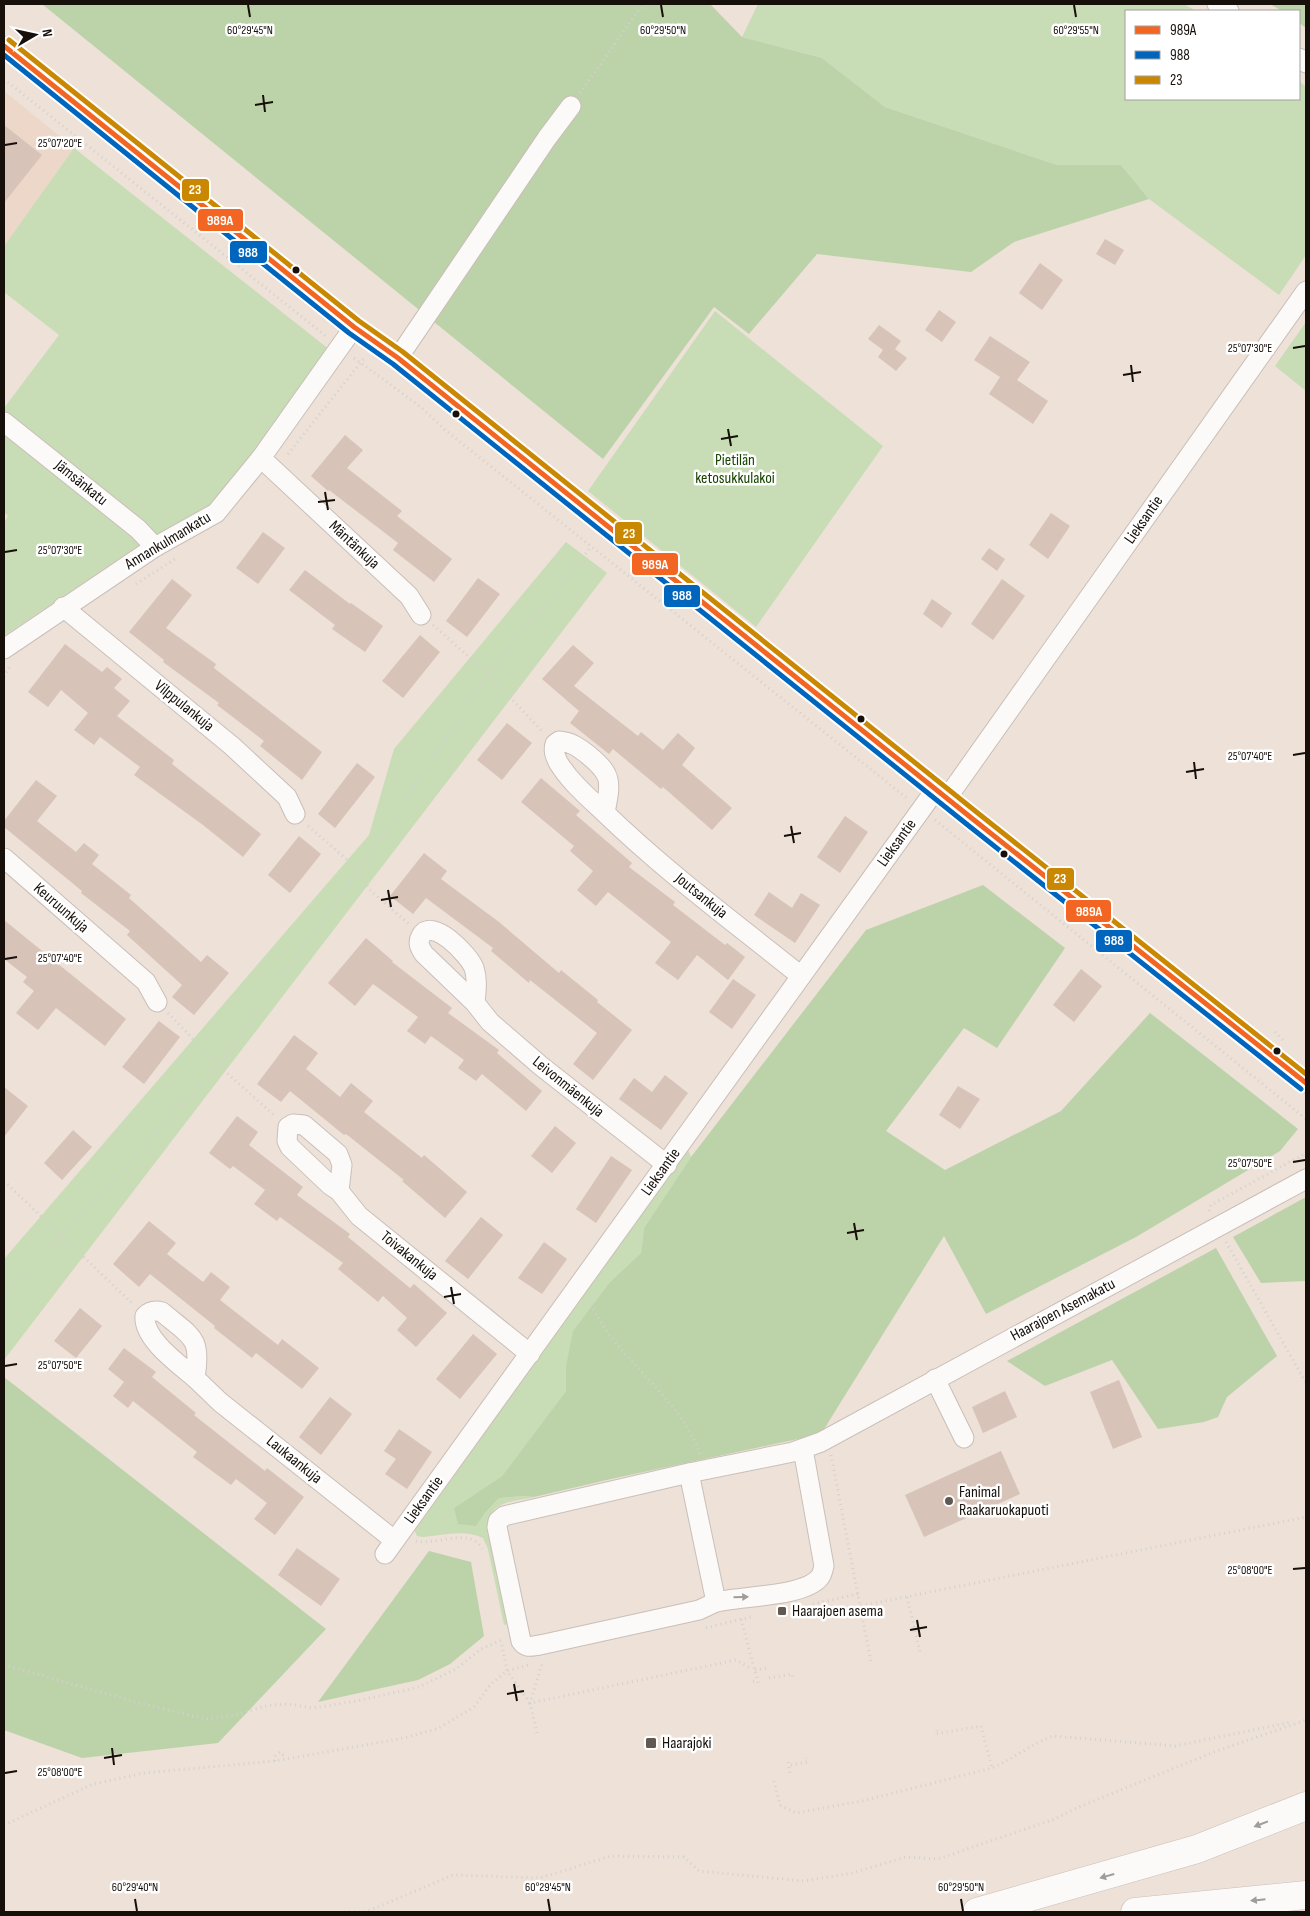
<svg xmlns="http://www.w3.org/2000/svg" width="1310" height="1916" viewBox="0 0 1310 1916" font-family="'Sofia Sans Condensed',sans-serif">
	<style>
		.built { fill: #ecd7c8 }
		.green { fill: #c8ddb5 }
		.forest { fill: #bcd2a9 }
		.building { fill: #d8c3b9 }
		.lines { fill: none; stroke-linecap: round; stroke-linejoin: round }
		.minor-casing { stroke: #c9bfb8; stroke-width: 21 }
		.highway-casing { stroke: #c9bfb8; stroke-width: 29 }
		.path { stroke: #d4d1cf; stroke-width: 3; stroke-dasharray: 1 4; stroke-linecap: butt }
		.minor { stroke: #fcfaf9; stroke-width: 19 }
		.highway { stroke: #fcfaf9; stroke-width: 28 }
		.bus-1-casing { stroke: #fff; stroke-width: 9 }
		.bus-2-casing { stroke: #fff; stroke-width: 9 }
		.bus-3-casing { stroke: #fff; stroke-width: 9 }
		.bus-1 { stroke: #f26522; stroke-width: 5 }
		.bus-2 { stroke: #0065bd; stroke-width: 5 }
		.bus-3 { stroke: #ca8802; stroke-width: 5 }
		.oneway { fill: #a09c99 }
		.ticks { fill: none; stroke: #160f0a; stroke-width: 2 }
		.bus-dot { fill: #160f0a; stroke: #fff; stroke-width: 2 }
		.poi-dot { fill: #615852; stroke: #fff; stroke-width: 2 }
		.labels { text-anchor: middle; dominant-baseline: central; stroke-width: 5; stroke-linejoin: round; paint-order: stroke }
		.park-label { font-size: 16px; fill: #174500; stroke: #fff }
		.street-label { font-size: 16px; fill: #160f0a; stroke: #fff }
		.poi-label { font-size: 16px; fill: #160f0a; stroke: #fff; text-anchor: start }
		.ticks-label { font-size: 12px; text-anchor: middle; fill: #160f0a; stroke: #fff; stroke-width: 5; stroke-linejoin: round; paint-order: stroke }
		.line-badge { stroke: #fff; stroke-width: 2 }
		.badge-label { font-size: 14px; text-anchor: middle; font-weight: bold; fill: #fff }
	</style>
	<rect width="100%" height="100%" fill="#ede1d8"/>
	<!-- built -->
	<path class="built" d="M4 91 74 148 4 246Z"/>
	<!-- green -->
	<g class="green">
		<path d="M758 4H1184L1196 11H1126V99H1299V81L1306 87V255L1279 295 1149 199 1121 165H1057L885 107 822 58 742 37Z"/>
		<path d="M74 148 330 350 211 509 157 539 4 413V408L59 335 4 292V246Z"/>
		<path d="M715 311 883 446 756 627 588 491Z"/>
		<path d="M1306 322V391L1275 366Z"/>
		<path d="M4 434 141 544 4 636V523L8 516 4 512Z"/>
		<path d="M566 542 607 573 4 1360V1259L369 835 394 749Z"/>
		<path d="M688 1150 691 1157 644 1228 641 1253 611 1281 566 1366V1391L502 1476 454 1508 476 1526 485 1513 499 1498 526 1496 534 1497C520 1501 494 1500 490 1518L511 1623 504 1625 488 1549 483 1538C464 1529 443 1535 423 1537L417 1536 413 1527Z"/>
	</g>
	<!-- forest -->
	<g class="forest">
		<path d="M42 4H710L742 37 822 58 885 107 1057 165H1121L1149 199 1014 242 971 272 817 254 749 334 714 307 603 459Z"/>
		<path d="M1270 4H1306V28L1299 23V11H1282Z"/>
		<path d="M983 885 1065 948 997 1048 964 1028 886 1131 945 1170 1061 1111 1150 1013 1298 1129 1280 1151 1136 1237 986 1314 944 1236 821 1434 611 1479 534 1497 526 1496 499 1498 485 1513 476 1526 458 1524 454 1508 502 1476 566 1391V1366L573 1331 611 1281 641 1253 644 1228 691 1157 866 930Z"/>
		<path d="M1306 1197V1281L1261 1283 1233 1237Z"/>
		<path d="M1216 1248 1277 1356 1227 1397 1218 1417 1204 1422 1158 1429 1112 1360 1045 1386 1007 1361Z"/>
		<path d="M4 1377 326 1629 218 1743 82 1758 4 1730Z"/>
		<path d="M429 1551 471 1562 484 1636 450 1664 418 1680 318 1702Z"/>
	</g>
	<!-- building -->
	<g class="building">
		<path d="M4 125 42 155 4 203Z"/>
		<path d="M1105 239 1124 250 1115 265 1096 254Z"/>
		<path d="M1040 263 1063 280 1042 310 1019 293Z"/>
		<path d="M939 310 956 322 942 342 925 330Z"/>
		<path d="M879 325 901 341 895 349 907 358 896 371 878 357 883 350 868 339Z"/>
		<path d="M990 336 1030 362 1017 380 1048 401 1033 424 989 394 1000 377 974 360Z"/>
		<path d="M345 435 363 450 347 468 402 511 397 516 452 559 434 582 393 550 398 543 329 490 328 491 311 476Z"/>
		<path d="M1051 513 1070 526 1048 559 1029 545Z"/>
		<path d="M263 532 285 548 258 584 236 568Z"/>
		<path d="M989 548 1005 559 997 571 981 559Z"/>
		<path d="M305 570 350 604 351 603 383 626 365 652 332 629 335 625 289 590Z"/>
		<path d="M478 578 500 594 467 637 446 621Z"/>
		<path d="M172 579 192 595 166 628 216 664 214 668 322 752 302 780 260 746 264 741 217 705 219 703 163 662 164 660 129 632Z"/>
		<path d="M1002 579 1025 596 993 640 971 624Z"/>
		<path d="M932 599 952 613 942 628 923 614Z"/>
		<path d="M420 635 440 652 403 698 382 681Z"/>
		<path d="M65 644 102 672 107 667 122 679 114 688 130 701 117 716 174 760 172 764 261 834 243 857 203 825 134 775 140 767 100 737 94 745 74 730 88 713 61 690 48 707 28 692Z"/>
		<path d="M573 645 594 663 574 686 638 736 641 732 663 750 678 733 695 748 682 765 732 808 712 830 663 787 661 789 613 749 609 754 570 723 579 711 542 679Z"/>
		<path d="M507 723 532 743 502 780 477 760Z"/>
		<path d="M357 763 375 777 335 828 318 814Z"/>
		<path d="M541 778 580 811 576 815 632 863 629 867 675 902 673 905 725 945 727 943 745 957 728 980 697 955 678 980 655 963 671 942 608 892 596 906 577 890 593 871 570 851 574 846 521 802Z"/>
		<path d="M36 780 57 796 37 821 76 852 84 843 99 855 92 864 131 895 129 898 201 962 207 955 229 973 194 1015 172 997 182 985 127 935 130 931 81 893 82 891 4 827V821Z"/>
		<path d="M845 816 868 832 840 873 817 857Z"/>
		<path d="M299 836 321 854 290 893 268 875Z"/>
		<path d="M424 853 447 871 441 879 499 922 559 973 561 970 598 1000 597 1002 632 1030 593 1080 573 1064 597 1033 530 980 529 983 491 951 493 948 426 898 413 914 390 896Z"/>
		<path d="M769 892 792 908 801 893 820 905 795 943 754 915Z"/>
		<path d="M4 920 126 1019 105 1046 56 1008 38 1030 16 1013 34 991 23 982 27 977 4 959Z"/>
		<path d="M366 938 393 961 392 962 452 1008 448 1013 499 1050 497 1053 542 1091 526 1111 482 1074 476 1081 458 1068 464 1060 431 1036 425 1044 407 1031 418 1017 373 984 355 1006 328 983Z"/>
		<path d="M1081 969 1102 986 1074 1022 1053 1005Z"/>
		<path d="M733 979 756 995 732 1029 709 1012Z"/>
		<path d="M159 1021 180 1037 144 1084 122 1067Z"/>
		<path d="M294 1035 318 1053 306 1069 340 1097 351 1083 373 1101 364 1112 422 1158 424 1155 467 1192 445 1218 402 1181 404 1180 346 1134 344 1135 290 1091 281 1102 257 1084Z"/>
		<path d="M665 1075 688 1093 661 1130 619 1099 634 1078 652 1092Z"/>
		<path d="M958 1086 980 1099 960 1129 939 1115Z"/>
		<path d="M4 1087 28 1106 4 1137Z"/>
		<path d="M237 1116 258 1132 249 1145 303 1187 297 1195 350 1234 348 1237 410 1288 414 1284 447 1313 416 1347 397 1330 407 1318 383 1296 378 1302 338 1269 343 1263 280 1217 277 1221 254 1204 265 1190 233 1166 230 1169 209 1153Z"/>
		<path d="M555 1126 576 1143 552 1173 531 1156Z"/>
		<path d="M73 1130 92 1147 62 1180 44 1163Z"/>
		<path d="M611 1156 632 1170 596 1223 576 1209Z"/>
		<path d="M481 1217 503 1235 468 1279 445 1261Z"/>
		<path d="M149 1221 176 1243 167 1254 203 1282 211 1272 230 1287 220 1300 278 1345 282 1339 319 1368 302 1389 256 1353 252 1358 214 1328 215 1326 150 1274 139 1287 113 1264Z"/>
		<path d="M544 1242 567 1259 542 1294 518 1278Z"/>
		<path d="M80 1308 102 1326 76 1358 54 1341Z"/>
		<path d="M473 1334 497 1354 460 1399 436 1379Z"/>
		<path d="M124 1348 156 1372 152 1377 196 1413 194 1415 265 1471 267 1468 304 1497 275 1535 254 1519 267 1503 236 1479 231 1485 193 1457 197 1452 133 1401 128 1408 113 1396 124 1382 108 1369Z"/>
		<path d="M1119 1380 1142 1437 1113 1449 1090 1392Z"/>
		<path d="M1005 1391 1017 1417 983 1433 972 1407Z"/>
		<path d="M330 1397 352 1414 321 1455 299 1437Z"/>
		<path d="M399 1429 432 1452 407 1489 385 1474 396 1459 384 1451Z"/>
		<path d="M1001 1451 1020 1494 924 1537 905 1495Z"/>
		<path d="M297 1548 340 1579 321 1606 278 1575Z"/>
	</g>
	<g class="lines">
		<!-- minor casing -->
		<g class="minor-casing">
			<g id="minor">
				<path d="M1217 4 1229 11"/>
				<path d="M4 46 354 327 398 358 974 820 1306 1083"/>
				<path d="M1299 58 1306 63"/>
				<path d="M398 358 547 138 571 106"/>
				<path d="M4 422 138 529 155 547"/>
				<path d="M261 458 409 596 421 615"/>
				<path d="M63 607 232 746 287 797 295 814"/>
				<path d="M4 649 155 547 216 513 261 458 354 327"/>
				<path d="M947 798 1306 291"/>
				<path d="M605 813C611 781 613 775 587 754 578 747 571 742 559 741L555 744C553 751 555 756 558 762 569 781 589 798 605 813 666 872 735 923 801 976"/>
				<path d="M4 858 146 982 157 1002"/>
				<path d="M475 1003 424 954C420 948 417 943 421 936 432 916 469 955 474 968 478 980 476 991 475 1003L490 1022 541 1066 667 1165"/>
				<path d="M339 1191 330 1185 290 1147 287 1141 288 1127 293 1124 304 1125 338 1154 342 1165 339 1191 359 1216 530 1354"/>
				<path d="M195 1378C179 1364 143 1339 145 1316 150 1311 155 1310 162 1312 191 1337 202 1336 195 1378L220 1402 394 1540"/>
				<path d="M935 1379 964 1438"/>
				<path d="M803 1449 824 1566C823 1570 822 1575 820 1577 805 1597 740 1596 716 1602L689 1473 793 1452 821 1442 1306 1179"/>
				<path d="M689 1473 504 1516 498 1521 497 1527 521 1641C526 1649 532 1646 540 1645L699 1610 716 1602"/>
				<path d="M385 1554 936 789"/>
			</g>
		</g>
		<!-- highway casing -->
		<g class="highway-casing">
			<g id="highway">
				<path d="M977 1912 1197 1849 1306 1806"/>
				<path d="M1135 1912 1306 1895"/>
			</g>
		</g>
		<!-- path -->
		<g class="path">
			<path d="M4 79 327 337"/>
			<path d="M580 93 638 11 647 4"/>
			<path d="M354 358 422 408 444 429 908 799"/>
			<path d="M288 454 365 357"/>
			<path d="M136 584 175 559"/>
			<path d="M433 625 488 674 543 732"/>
			<path d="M4 677 11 664"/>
			<path d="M935 820 1306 1119"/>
			<path d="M308 826 359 870 369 889 410 925"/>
			<path d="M168 1013 218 1065 275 1116"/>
			<path d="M1275 1032 1283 1040"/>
			<path d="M4 1181 134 1305"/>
			<path d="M1209 1211 1211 1205 1306 1153"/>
			<path d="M1226 1242 1306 1383"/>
			<path d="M4 1296 61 1237 218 1065 359 870 488 674 591 547"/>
			<path d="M589 1300C614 1359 678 1393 700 1454"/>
			<path d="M831 1455 860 1606 1306 1517"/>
			<path d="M416 1541C435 1546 471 1526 482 1549"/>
			<path d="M907 1597 920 1652"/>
			<path d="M813 1604 858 1594"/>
			<path d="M860 1606 871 1662"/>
			<path d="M741 1619 759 1686"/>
			<path d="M706 1628 751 1617"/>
			<path d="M502 1645 507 1671 530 1703 736 1660 750 1668"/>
			<path d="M4 1665 143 1704 206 1719 236 1715 269 1705 288 1704 313 1708 357 1701 419 1687 456 1669 481 1649 502 1640"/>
			<path d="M755 1670 768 1668"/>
			<path d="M769 1678 792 1674V1679"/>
			<path d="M753 1681H755"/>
			<path d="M937 1730 936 1734 981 1726 992 1768"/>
			<path d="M537 1733 530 1703 543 1661"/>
			<path d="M275 1761V1756L280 1752 286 1758"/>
			<path d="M788 1762 790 1774"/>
			<path d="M791 1765 807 1762 806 1758"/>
			<path d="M774 1781 780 1805 796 1813 862 1801 992 1768C1013 1759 1031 1744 1053 1736L1175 1746 1292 1722"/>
			<path d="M4 1825 93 1784 144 1773 275 1761 399 1739 437 1729 474 1707 490 1685 507 1671 529 1665"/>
			<path d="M344 1912H366L453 1875 540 1878 611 1856 684 1857 699 1871 804 1881 852 1873 906 1857 938 1859 1055 1819 1074 1809 1214 1752 1306 1720"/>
		</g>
		<!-- minor -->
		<use href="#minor" class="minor"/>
		<!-- highway -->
		<use href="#highway" class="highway"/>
		<!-- bus-1 casing -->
		<g class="bus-1-casing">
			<path id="bus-1" d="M4 46 354 327 398 358 974 820 1306 1083"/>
		</g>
		<!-- bus-2 casing -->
		<g class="bus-2-casing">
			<path id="bus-2" d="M4 55 349 333 393 364 969 826 1301 1089"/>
		</g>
		<!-- bus-3 casing -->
		<g class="bus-3-casing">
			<path id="bus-3" d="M9 40 359 321 403 352 979 814 1306 1074"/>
		</g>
		<!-- bus-1 -->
		<use href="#bus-1" class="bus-1"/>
		<!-- bus-2 -->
		<use href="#bus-2" class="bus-2"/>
		<!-- bus-3 -->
		<use href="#bus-3" class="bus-3"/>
	</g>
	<!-- one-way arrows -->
	<defs><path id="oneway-solid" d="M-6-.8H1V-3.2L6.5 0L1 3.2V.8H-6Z" transform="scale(1.25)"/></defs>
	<g class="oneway">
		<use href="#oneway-solid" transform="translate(741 1597) rotate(-2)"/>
		<use href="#oneway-solid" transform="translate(1261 1824) rotate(159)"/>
		<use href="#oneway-solid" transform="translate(1107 1876) rotate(164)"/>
		<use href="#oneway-solid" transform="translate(1258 1900) rotate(174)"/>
	</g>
	<!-- ticks -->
	<path class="ticks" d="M248 5 250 17M661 5 663 17M1074 5 1076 17M263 95 265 112M255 105 273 102M5 145 17 143M1293 348 1305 346M1131 365 1133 382M1123 375 1141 372M728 429 731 446M721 439 738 436M325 492 328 510M318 502 335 500M5 552 17 550M1293 755 1305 753M1194 762 1196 779M1186 772 1204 769M791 826 794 843M784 836 801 833M388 890 391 907M381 900 398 897M5 959 17 957M1293 1162 1305 1160M854 1223 857 1240M847 1233 864 1230M451 1287 454 1304M444 1297 461 1294M5 1366 17 1364M1293 1569 1305 1568M917 1620 920 1637M910 1630 927 1627M514 1684 517 1701M507 1694 524 1691M112 1748 114 1765M104 1758 122 1755M5 1773 17 1771M135 1899 137 1911M548 1899 550 1911M961 1899 963 1911"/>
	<!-- markers -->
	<g class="bus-dot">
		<circle cx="296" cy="270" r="4.5"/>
		<circle cx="456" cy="414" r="4.5"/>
		<circle cx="861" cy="719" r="4.5"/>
		<circle cx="1004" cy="854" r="4.5"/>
		<circle cx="1277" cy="1051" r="4.5"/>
	</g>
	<g class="poi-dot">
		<circle cx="949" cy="1501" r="5"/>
		<rect x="777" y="1606" width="10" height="10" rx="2.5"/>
		<rect x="645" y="1737" width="12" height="12" rx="2.5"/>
	</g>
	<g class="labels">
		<!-- park labels -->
		<g class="park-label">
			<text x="735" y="460">Pietilän<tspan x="735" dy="18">ketosukkulakoi</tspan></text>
		</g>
		<!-- street labels -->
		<g class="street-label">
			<text transform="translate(81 483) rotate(39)">Jämsänkatu</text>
			<text transform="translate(1144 520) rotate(-55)">Lieksantie</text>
			<text transform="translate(168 541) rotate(-31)">Annankulmankatu</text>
			<text transform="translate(354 545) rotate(43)">Mäntänkuja</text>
			<text transform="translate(184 706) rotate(39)">Vilppulankuja</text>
			<text transform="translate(897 843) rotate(-54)">Lieksantie</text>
			<text transform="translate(701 896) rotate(39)">Joutsankuja</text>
			<text transform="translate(61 908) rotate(41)">Keuruunkuja</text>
			<text transform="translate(568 1087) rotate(39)">Leivonmäenkuja</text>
			<text transform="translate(661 1172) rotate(-54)">Lieksantie</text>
			<text transform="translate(409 1256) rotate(39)">Toivakankuja</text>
			<text transform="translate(1063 1310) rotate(-28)">Haarajoen Asemakatu</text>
			<text transform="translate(294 1460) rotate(39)">Laukaankuja</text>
			<text transform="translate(424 1500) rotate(-54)">Lieksantie</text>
		</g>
		<!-- poi labels -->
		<g class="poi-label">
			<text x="959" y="1492">Fanimal<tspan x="959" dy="18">Raakaruokapuoti</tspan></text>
			<text x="792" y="1611">Haarajoen asema</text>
			<text x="662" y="1743">Haarajoki</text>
		</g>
	</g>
	<g class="ticks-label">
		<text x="250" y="34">60°29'45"N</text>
		<text x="663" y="34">60°29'50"N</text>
		<text x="1076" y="34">60°29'55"N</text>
		<text x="60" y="147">25°07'20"E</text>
		<text x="1250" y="352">25°07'30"E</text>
		<text x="60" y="554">25°07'30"E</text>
		<text x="1250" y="760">25°07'40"E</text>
		<text x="60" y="962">25°07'40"E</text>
		<text x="1250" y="1167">25°07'50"E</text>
		<text x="60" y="1369">25°07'50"E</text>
		<text x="1250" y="1574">25°08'00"E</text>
		<text x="60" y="1776">25°08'00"E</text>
		<text x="135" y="1891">60°29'40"N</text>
		<text x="548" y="1891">60°29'45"N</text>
		<text x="961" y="1891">60°29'50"N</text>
	</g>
	<g class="line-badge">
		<rect x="181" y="178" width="29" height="24" rx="5" fill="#ca8802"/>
		<rect x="197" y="208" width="47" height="24" rx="5" fill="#f26522"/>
		<rect x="229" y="240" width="39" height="24" rx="5" fill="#0065bd"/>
		<rect x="614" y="521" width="29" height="24" rx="5" fill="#ca8802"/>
		<rect x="631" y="552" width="48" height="24" rx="5" fill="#f26522"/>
		<rect x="663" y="584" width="38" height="24" rx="5" fill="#0065bd"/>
		<rect x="1046" y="867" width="29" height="24" rx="5" fill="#ca8802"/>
		<rect x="1065" y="899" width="47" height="24" rx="5" fill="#f26522"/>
		<rect x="1095" y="929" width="38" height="24" rx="5" fill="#0065bd"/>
	</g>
	<g class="badge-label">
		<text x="195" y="194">23</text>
		<text x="220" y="225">989A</text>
		<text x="248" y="257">988</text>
		<text x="629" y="538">23</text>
		<text x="655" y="569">989A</text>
		<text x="682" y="600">988</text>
		<text x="1060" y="883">23</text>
		<text x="1089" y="916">989A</text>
		<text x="1114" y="945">988</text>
	</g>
	<!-- border -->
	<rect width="1310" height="1916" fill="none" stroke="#160f0a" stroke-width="10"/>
	<!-- legend -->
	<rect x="1125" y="10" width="175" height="90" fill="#ffffff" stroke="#a29f9d"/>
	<rect x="1135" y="26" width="25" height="8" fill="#f26522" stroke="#a29f9d"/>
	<text x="1170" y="35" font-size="15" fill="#160f0a">989A</text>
	<rect x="1135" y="51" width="25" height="8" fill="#0065bd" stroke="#a29f9d"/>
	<text x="1170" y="60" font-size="15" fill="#160f0a">988</text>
	<rect x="1135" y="76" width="25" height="8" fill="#ca8802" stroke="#a29f9d"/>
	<text x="1170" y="85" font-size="15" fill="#160f0a">23</text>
	<!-- north arrow -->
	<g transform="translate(35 35) rotate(81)" stroke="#ffffff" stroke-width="4" paint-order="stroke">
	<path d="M0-4L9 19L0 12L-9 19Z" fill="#160f0a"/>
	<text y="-8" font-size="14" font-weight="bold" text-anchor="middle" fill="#160f0a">N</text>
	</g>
</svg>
